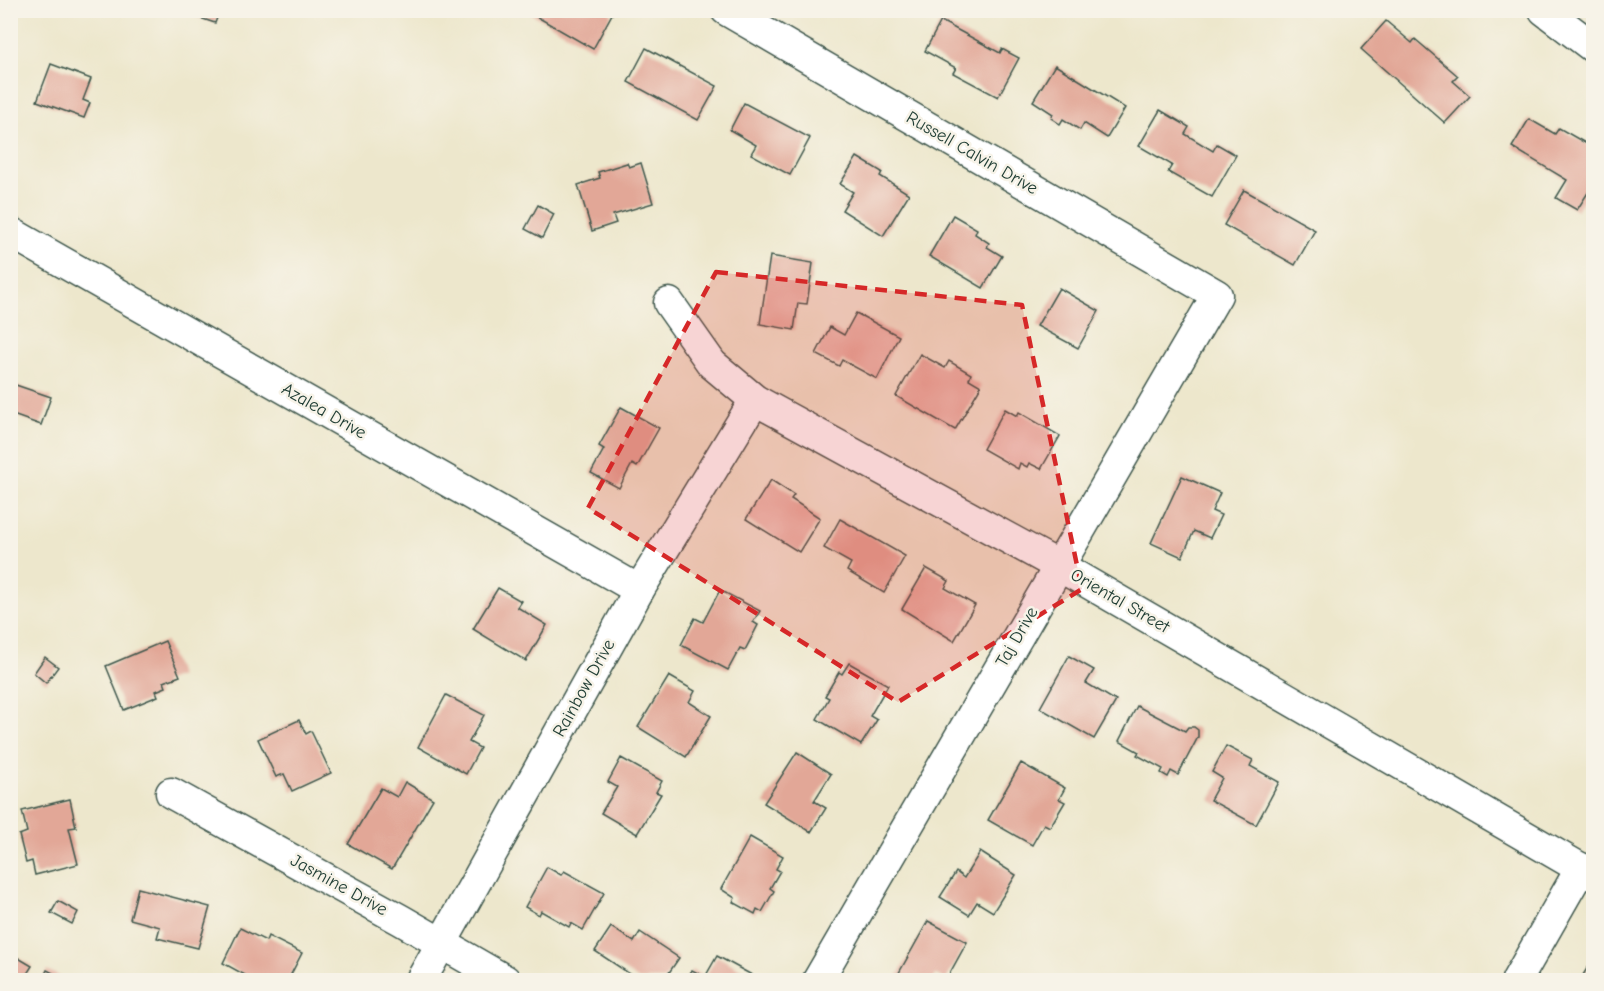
<svg xmlns="http://www.w3.org/2000/svg" width="1604" height="991" viewBox="0 0 1604 991" font-family="'Comic Neue',sans-serif">
	<style>
		.building { fill: #e2a797 }
		.lines { fill: none; stroke-linecap: round; stroke-linejoin: round }
		.minor-casing { stroke: #3e564b; stroke-width: 33 }
		.minor { stroke: #fff; stroke-width: 30 }
		.marked { fill: #d62828; fill-opacity: 0.2; stroke: #d62828; stroke-width: 4.5; stroke-dasharray: 12 8; stroke-linejoin: round }
		.labels { text-anchor: middle; dominant-baseline: central; stroke-width: 5; stroke-linejoin: round; paint-order: stroke }
		.street-label { font-size: 18px; fill: #1f3d34; stroke: #f7f3e8 }
	</style>
	<rect width="100%" height="100%" fill="#f7f3e8"/>
	<filter id="ink" filterUnits="userSpaceOnUse"><feTurbulence type="fractalNoise" baseFrequency=".0167" numOctaves="2"/><feDisplacementMap in="SourceGraphic" scale="12" xChannelSelector="R" yChannelSelector="G"/><feConvolveMatrix kernelMatrix="1 2 1 2 8 2 1 2 1" color-interpolation-filters="sRGB"/></filter>
	<filter id="wash" filterUnits="userSpaceOnUse"><feTurbulence type="fractalNoise" baseFrequency=".008" numOctaves="4" result="noise"/><feDisplacementMap in="SourceGraphic" scale="24" xChannelSelector="R" yChannelSelector="G"/><feGaussianBlur stdDeviation="1.35" result="paint"/><feColorMatrix in="noise" values="0 0 0 0 0 0 0 0 0 0 0 0 0 0 0 0 0 1.4 0 .05"/><feComposite in="paint" operator="in"/></filter>
	<g filter="url(#wash)">
		<rect width="100%" height="100%" fill="#ede7cc"/>
		<g id="blocks">
			<!-- building -->
			<g class="building">
				<path d="M192 10H220L215 23 191 15Z"/>
				<path d="M525 10H605L612 14 593 49Z"/>
				<path d="M941 21 1000 53 1002 49 1019 58 998 97 953 73 956 68 925 51Z"/>
				<path d="M1386 21 1412 43 1415 39 1458 76 1453 81 1470 96 1445 123 1361 49Z"/>
				<path d="M646 48 717 86 698 120 628 82Z"/>
				<path d="M51 64 91 79 83 100 90 103 84 118 37 101Z"/>
				<path d="M1055 65 1125 108 1107 138 1084 123 1080 130 1063 119 1060 124 1051 118 1053 114 1033 101Z"/>
				<path d="M744 103 810 138 790 175 751 154 756 145 730 130Z"/>
				<path d="M1160 110 1189 127 1185 134 1213 151 1217 144 1236 155 1212 197 1168 172 1172 165 1139 146Z"/>
				<path d="M1529 119 1555 134 1559 128 1594 148V194L1589 191 1577 210 1556 198 1567 180 1512 147Z"/>
				<path d="M857 157 882 172 880 176 909 194 883 236 842 210 853 192 840 184Z"/>
				<path d="M627 163 629 167 641 163 653 203 613 215 616 223 592 231 578 185 600 178 598 172Z"/>
				<path d="M1244 190 1315 230 1295 265 1224 225Z"/>
				<path d="M538 205 554 214 542 238 525 229Z"/>
				<path d="M953 215 977 229 975 234 989 243 987 247 1002 256 983 288 929 256Z"/>
				<path d="M770 256 813 263 807 304 798 303 794 330 760 324Z"/>
				<path d="M1059 288 1099 311 1078 348 1037 326Z"/>
				<path d="M856 313 899 336 877 379 842 360 839 366 816 354 830 327 844 335Z"/>
				<path d="M920 354 945 368 949 361 971 374 969 379 981 386 955 430 896 396Z"/>
				<path d="M10 383 51 397 41 425 10 414Z"/>
				<path d="M621 407 659 428 637 467 632 464 619 488 591 473 604 449 599 446Z"/>
				<path d="M1005 409 1017 416 1019 412 1060 436 1041 469 1029 463 1027 467 1020 463 1018 469 983 449Z"/>
				<path d="M1182 476 1220 493 1212 511 1221 515 1210 538 1194 531 1182 557 1151 543Z"/>
				<path d="M771 480 794 495 791 499 820 518 799 552 746 519Z"/>
				<path d="M840 519 905 556 884 593 847 571 851 563 824 548Z"/>
				<path d="M926 568 949 581 945 588 975 605 954 641 902 609Z"/>
				<path d="M498 588 521 601 517 607 547 625 526 661 473 629Z"/>
				<path d="M720 590 760 611 753 622 758 625 745 650 740 648 728 670 681 645 695 618 703 622Z"/>
				<path d="M165 641 180 676 164 682 166 687 156 691 158 696 124 710 106 666Z"/>
				<path d="M1069 656 1094 670 1086 683 1116 701 1094 739 1040 708Z"/>
				<path d="M45 657 58 667 46 683 34 673Z"/>
				<path d="M849 663 888 685 870 716 877 720 861 745 817 719 829 698 825 696 839 672 842 674Z"/>
				<path d="M669 676 695 691 689 702 711 716 686 757 638 727Z"/>
				<path d="M446 695 484 715 469 742 480 748 466 774 418 747Z"/>
				<path d="M1137 706 1185 731 1188 727H1194L1198 730V737L1178 775 1171 771 1168 777 1161 773 1163 769 1137 755 1139 752 1119 741Z"/>
				<path d="M299 720 306 734 311 731 331 773 292 791 284 774 276 777 258 739Z"/>
				<path d="M1226 746 1253 760 1250 766 1279 782 1256 825 1210 800 1222 778 1212 772Z"/>
				<path d="M797 752 831 774 814 801 826 808 811 832 764 803Z"/>
				<path d="M621 758 662 781 656 792 661 794 637 834 601 813 617 787 608 782Z"/>
				<path d="M1021 763 1065 788 1059 799 1065 802 1050 827 1044 824 1032 845 988 820Z"/>
				<path d="M405 782 433 799 392 869 348 844 381 788 397 797Z"/>
				<path d="M70 799 76 827 69 828 78 864 35 875 32 861 26 863 19 835 27 832 22 811Z"/>
				<path d="M750 837 783 856 776 869 780 871 770 888 774 891 762 912 757 909 755 914 733 902 735 898 721 889Z"/>
				<path d="M980 852 1016 875 993 912 977 902 969 915 940 897 956 872 964 878Z"/>
				<path d="M547 867 561 875 564 871 604 893 583 930 571 923 569 927 541 911 539 915 525 907Z"/>
				<path d="M138 888 210 907 198 948 157 938 160 927 130 919Z"/>
				<path d="M58 901 78 912 72 924 51 913Z"/>
				<path d="M928 921 967 942 946 980 936 975 933 980H895Z"/>
				<path d="M611 927 634 942 640 932 679 958 664 980H639L595 951Z"/>
				<path d="M240 928 266 941 268 936 302 953 288 980H245L242 979 245 975 223 963Z"/>
				<path d="M10 953 32 966 23 980H10Z"/>
				<path d="M717 956 761 980H686L692 970 705 977Z"/>
				<path d="M1594 957V980H1580Z"/>
				<path d="M47 970 66 980H42Z"/>
			</g>
		</g>
	</g>
	<g filter="url(#ink)">
		<use href="#blocks" fill-opacity="0" stroke="#3e564b" stroke-width="1.5"/>
		<g class="lines">
			<!-- minor casing -->
			<g class="minor-casing">
				<g id="minor">
					<path d="M726 10 1217 295 818 980"/>
					<path d="M1544 10 1594 48"/>
					<path d="M10 232 639 590"/>
					<path d="M669 303 712 364 755 400 1059 566 1594 876"/>
					<path d="M171 793 401 920 505 980"/>
					<path d="M421 980 639 590 755 400"/>
					<path d="M1517 980 1581 868"/>
				</g>
			</g>
			<!-- minor -->
			<use href="#minor" class="minor"/>
		</g>
	</g>
	<!-- marked area -->
	<path class="marked" d="M716 272 1022 305 1082 589 898 702 588 508Z"/>
	<g class="labels">
		<!-- street labels -->
		<g class="street-label">
			<text transform="translate(972 153) rotate(30)">Russell Calvin Drive</text>
			<text transform="translate(324 411) rotate(30)">Azalea Drive</text>
			<text transform="translate(1120 601) rotate(30)">Oriental Street</text>
			<text transform="translate(1017 637) rotate(-60)">Taj Drive</text>
			<text transform="translate(584 688) rotate(-61)">Rainbow Drive</text>
			<text transform="translate(339 885) rotate(29)">Jasmine Drive</text>
		</g>
	</g>
	<!-- margin -->
	<rect width="1604" height="991" fill="none" stroke="#f7f3e8" stroke-width="36"/>
</svg>
